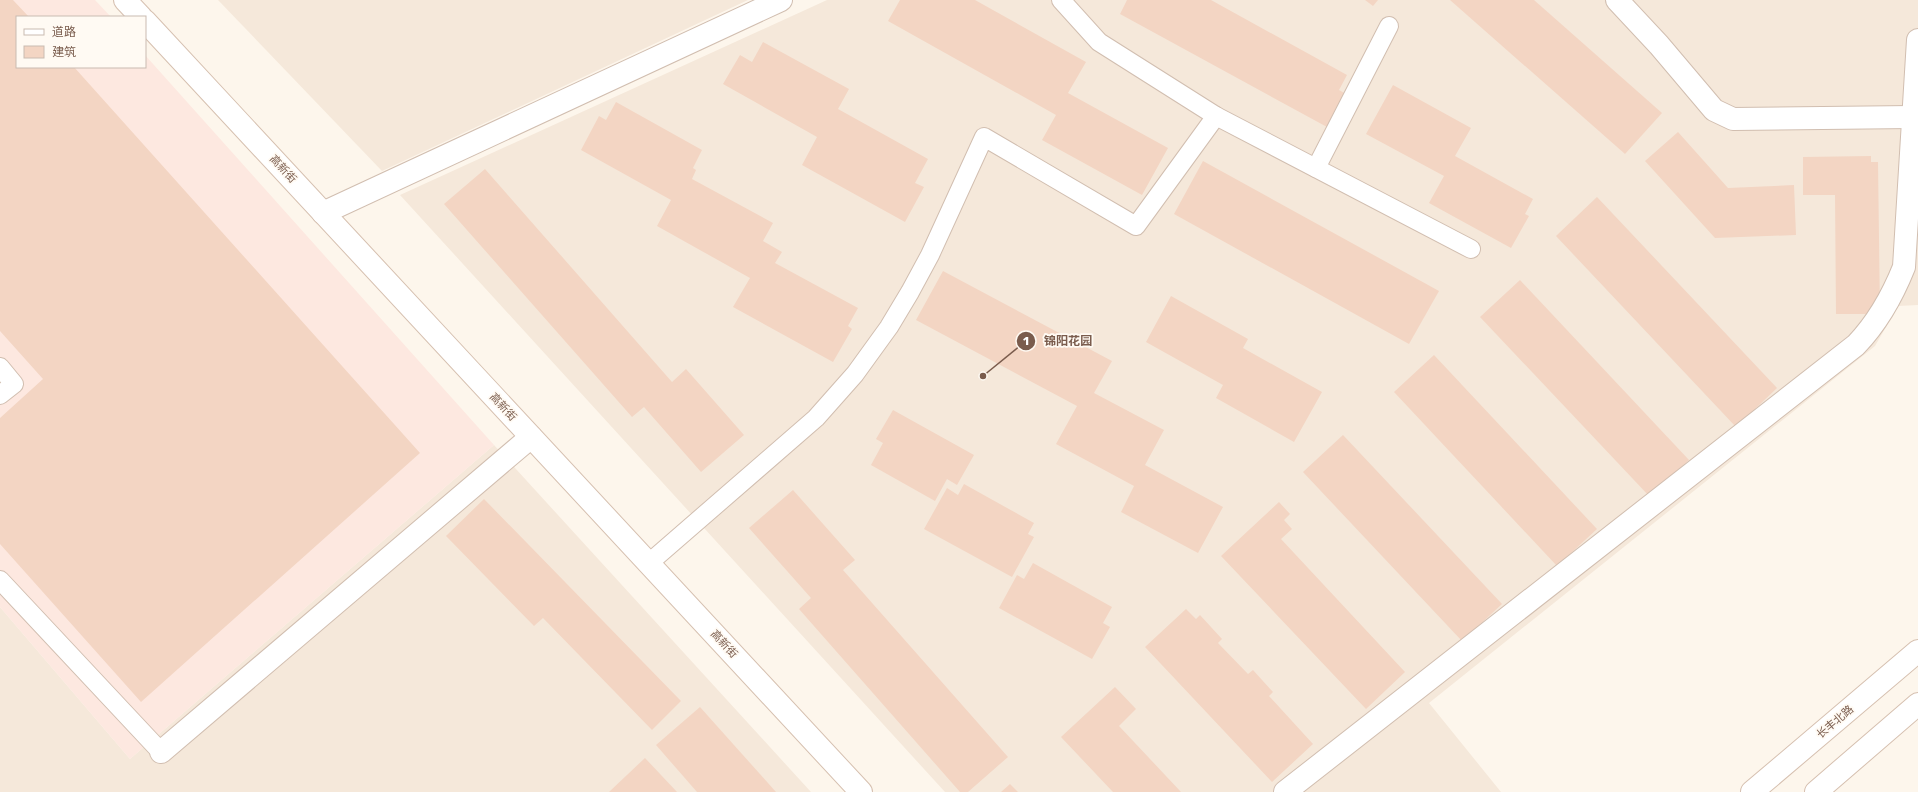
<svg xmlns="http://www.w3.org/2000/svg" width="1918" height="792" viewBox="0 0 1918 792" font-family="Rubik,'Noto Sans SC',sans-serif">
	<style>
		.residential { fill: #f5e8da }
		.commercial { fill: #fde8e0 }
		.building { fill: #f3d5c3 }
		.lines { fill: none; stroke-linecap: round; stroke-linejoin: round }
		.lane-casing { stroke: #d1beb0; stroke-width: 20 }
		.street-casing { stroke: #d1beb0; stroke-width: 24 }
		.secondary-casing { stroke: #d6c0b0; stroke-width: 24 }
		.lane { stroke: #fff; stroke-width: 18 }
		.street { stroke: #fff; stroke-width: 22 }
		.secondary { stroke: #fff; stroke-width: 22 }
		.labels { text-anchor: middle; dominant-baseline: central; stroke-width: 3.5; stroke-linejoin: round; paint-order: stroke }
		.street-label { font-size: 11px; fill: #7a5c4d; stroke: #fffaf3 }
		.leader { fill: none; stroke: #7a5c4d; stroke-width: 1.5 }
		.callout-dot { fill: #7a5c4d; stroke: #fffaf3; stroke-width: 1.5 }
		.mark-label { font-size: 12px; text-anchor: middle; font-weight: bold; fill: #fff }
		.callout-label { font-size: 12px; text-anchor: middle; font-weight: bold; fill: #7a5c4d; stroke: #fffaf3; stroke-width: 3.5; stroke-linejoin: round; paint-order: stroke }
	</style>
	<rect width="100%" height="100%" fill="#fdf6ec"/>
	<!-- residential -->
	<g class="residential">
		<path d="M218 0H748L382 171Z"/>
		<path d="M827 0H1918V305L1898 306 1875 346 1429 703 1501 792H945L400 195Z"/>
		<path d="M494 445 811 792H0V607L130 759Z"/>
	</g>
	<!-- commercial -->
	<path class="commercial" d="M0 0H95L111 17H17V67H145V55L494 445 130 759 0 607Z"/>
	<!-- building -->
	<g class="building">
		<path d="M0 0H13L29 17H17V67H74L420 453 141 702 0 544V418L43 379 0 331Z"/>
		<path d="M900 0H975L1086 62 1068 93 1168 148 1142 195 1042 140 1056 115 888 21Z"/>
		<path d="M1127 0H1211L1347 75 1339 90 1346 94 1327 127 1120 14Z"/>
		<path d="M1365 0H1378L1373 6Z"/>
		<path d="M1450 0H1534L1662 113 1625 154Z"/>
		<path d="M763 42 849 89 838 109 928 159 915 183 924 187 905 222 802 165 817 137 723 84 740 55 752 62Z"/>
		<path d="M1393 85 1471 128 1455 156 1533 199 1525 214 1529 216 1511 248 1429 203 1444 176 1366 134Z"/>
		<path d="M616 102 702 150 693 168 696 170 692 179 773 223 763 241 782 252 775 263 858 308 848 326 852 329 833 362 733 307 750 278 657 226 671 200 581 150 599 116 606 120Z"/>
		<path d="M1678 132 1728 188 1794 185 1796 235 1715 238 1645 161Z"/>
		<path d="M1871 156V162H1878L1880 314H1836L1835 195H1803V157Z"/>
		<path d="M1203 161 1439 291 1409 344 1174 214Z"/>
		<path d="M485 169 672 382 686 369 744 435 701 472 644 407 632 417 444 204Z"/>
		<path d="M1597 197 1777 388 1736 427 1556 236Z"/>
		<path d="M943 271 1112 361 1094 393 1164 430 1145 465 1223 507 1198 553 1121 512 1134 486 1056 444 1077 406 916 320Z"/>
		<path d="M1520 280 1689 460 1650 497 1480 317Z"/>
		<path d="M1171 296 1248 339 1243 348 1322 392 1294 442 1216 398 1223 385 1146 342Z"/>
		<path d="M1434 355 1597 529 1557 566 1394 392Z"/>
		<path d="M893 410 974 455 957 485 947 479 935 501 871 465 883 443 876 439Z"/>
		<path d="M1343 435 1502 604 1462 641 1303 472Z"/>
		<path d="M964 484 1034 523 1028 534 1034 537 1012 577 924 529 947 488 958 495Z"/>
		<path d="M793 490 855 560 843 570 1008 757 968 792H960L799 609 811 598 749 528Z"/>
		<path d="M484 499 681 701 652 730 543 618 534 626 446 536Z"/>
		<path d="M1279 502 1290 514 1284 520 1292 529 1281 539 1405 672 1366 709 1221 556Z"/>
		<path d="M1033 563 1112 607 1103 623 1110 627 1092 659 999 608 1017 575 1024 579Z"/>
		<path d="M1186 609 1196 619 1200 615 1222 639 1218 643 1248 674 1253 670 1273 692 1269 696 1313 744 1272 782 1145 647Z"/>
		<path d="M1115 687 1136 709 1119 726 1181 792H1113L1061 737Z"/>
		<path d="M700 707 776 792H697L656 745Z"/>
		<path d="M645 758 677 792H609Z"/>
		<path d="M1010 784 1018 792H1001Z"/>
	</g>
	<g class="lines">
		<!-- lane casing -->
		<g class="lane-casing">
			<g id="lane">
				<path d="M1061 0 1099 42 1216 116 1471 249"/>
				<path d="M1316 168 1389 26"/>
				<path d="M0 367 14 384 0 395"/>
				<path d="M649 563 816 418 855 374 889 327 910 292 930 255 984 137 1136 226 1216 116"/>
				<path d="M0 580 161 752"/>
			</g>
		</g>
		<!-- street casing -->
		<g class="street-casing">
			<g id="street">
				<path d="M1617 0 1659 45 1714 110 1733 119 1912 117"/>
				<path d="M323 213 781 0"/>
				<path d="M161 752 531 437"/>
				<path d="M1285 792 1856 345C1878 322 1892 297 1904 267L1918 40"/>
			</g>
		</g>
		<!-- secondary casing -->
		<g class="secondary-casing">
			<g id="secondary">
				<path d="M125 0 141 17"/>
				<path d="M145 21 861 792"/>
				<path d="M1752 792 1918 651"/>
				<path d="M1816 792 1918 704"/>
			</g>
		</g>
		<!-- lane -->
		<use href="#lane" class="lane"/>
		<!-- street -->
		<use href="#street" class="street"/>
		<!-- secondary -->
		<use href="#secondary" class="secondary"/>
	</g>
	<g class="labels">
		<!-- street labels -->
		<g class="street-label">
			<text transform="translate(283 169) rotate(47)">高新街</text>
			<text transform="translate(503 407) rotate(47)">高新街</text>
			<text transform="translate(724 644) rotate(47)">高新街</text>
			<text transform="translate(1835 722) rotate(-40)">长丰北路</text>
		</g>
	</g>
	<!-- callouts -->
	<path class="leader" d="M983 376L1026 341"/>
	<g class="callout-dot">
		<circle cx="983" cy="376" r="4"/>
		<circle cx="1026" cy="341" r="10"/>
	</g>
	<g class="mark-label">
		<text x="1026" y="345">1</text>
	</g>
	<g class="callout-label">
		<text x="1068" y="345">锦阳花园</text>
	</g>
	<!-- legend -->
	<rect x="16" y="16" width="130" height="52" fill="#fffaf3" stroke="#cabbb1"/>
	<rect x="24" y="29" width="20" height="6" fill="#ffffff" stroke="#cabbb1"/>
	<text x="52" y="36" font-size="12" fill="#7a5c4d">道路</text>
	<rect x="24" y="46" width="20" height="12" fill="#f3d5c3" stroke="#cabbb1"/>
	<text x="52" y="56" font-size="12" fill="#7a5c4d">建筑</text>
</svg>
